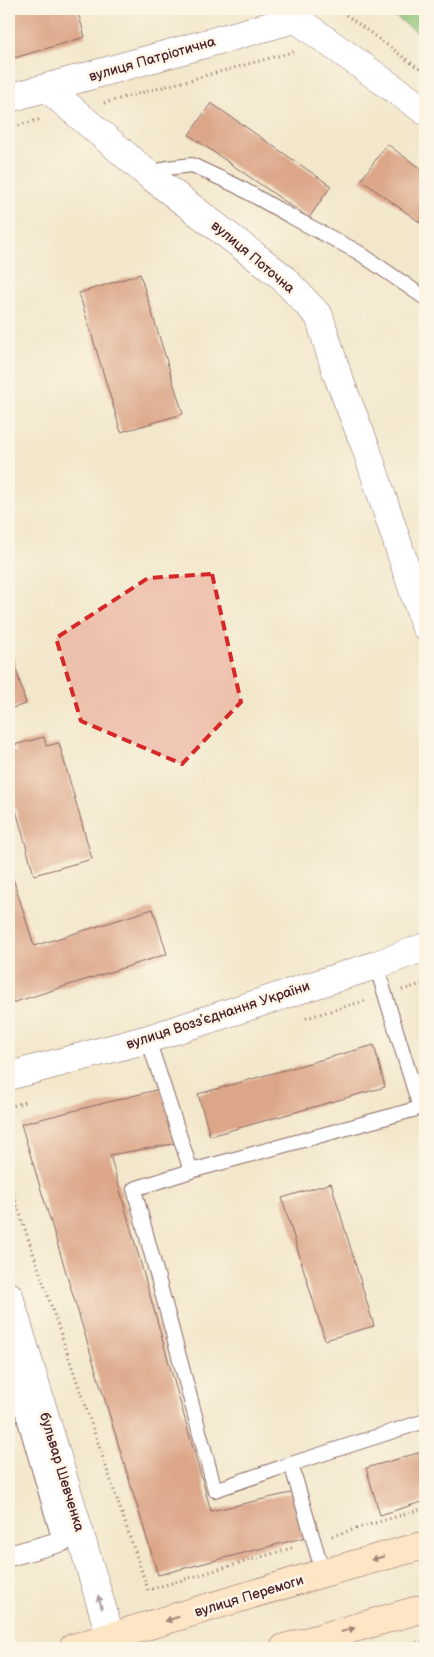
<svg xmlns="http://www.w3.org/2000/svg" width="434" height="1657" viewBox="0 0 434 1657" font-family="'Balsamiq Sans',sans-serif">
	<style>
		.green { fill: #8bc478; stroke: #6a7252 }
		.building { fill: #dca688 }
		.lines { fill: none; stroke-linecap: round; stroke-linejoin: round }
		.service-casing { stroke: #856563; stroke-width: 16 }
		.pedestrian-casing { stroke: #856563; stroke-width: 22 }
		.minor-casing { stroke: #856563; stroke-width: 29 }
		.tertiary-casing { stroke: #856563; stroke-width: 29 }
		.secondary-casing { stroke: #856563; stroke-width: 29 }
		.path { stroke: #856563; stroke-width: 3; stroke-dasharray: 1 4; stroke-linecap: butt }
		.service { stroke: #fff; stroke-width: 14 }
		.pedestrian { stroke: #fff; stroke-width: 20 }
		.minor { stroke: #fff; stroke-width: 28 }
		.tertiary { stroke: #fff; stroke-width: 28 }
		.secondary { stroke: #fde5c5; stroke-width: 28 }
		.oneway { fill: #a48278 }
		.oneway2 { fill: #ae9aa0 }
		.marked { fill: #d62828; fill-opacity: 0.2; stroke: #d62828; stroke-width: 4; stroke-dasharray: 10 6; stroke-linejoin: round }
		.labels { text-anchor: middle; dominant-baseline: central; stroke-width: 5; stroke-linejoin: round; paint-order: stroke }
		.street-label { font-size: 14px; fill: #4a1f2b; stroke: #fcf5e5 }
	</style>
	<rect width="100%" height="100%" fill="#fcf5e5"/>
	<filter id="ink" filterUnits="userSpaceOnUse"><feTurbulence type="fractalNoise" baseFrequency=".02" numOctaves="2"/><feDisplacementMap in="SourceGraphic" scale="10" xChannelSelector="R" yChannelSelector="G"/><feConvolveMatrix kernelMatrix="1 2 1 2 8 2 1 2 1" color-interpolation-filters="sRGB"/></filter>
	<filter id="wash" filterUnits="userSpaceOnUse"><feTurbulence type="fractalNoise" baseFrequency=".0096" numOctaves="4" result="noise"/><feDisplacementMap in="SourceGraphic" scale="20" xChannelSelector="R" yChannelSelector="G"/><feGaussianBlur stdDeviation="1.12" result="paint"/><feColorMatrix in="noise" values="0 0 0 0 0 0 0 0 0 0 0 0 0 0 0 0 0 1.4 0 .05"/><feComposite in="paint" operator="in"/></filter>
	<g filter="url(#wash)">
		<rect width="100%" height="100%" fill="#f2e7cb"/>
		<!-- green -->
		<path class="green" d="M385 9H425V38Z"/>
		<g id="blocks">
			<!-- building -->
			<g class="building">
				<path d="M15 9H77L85 37 11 59 9 52V11Z"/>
				<path d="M211 103 331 186 309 218 189 135Z"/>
				<path d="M387 144 425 172V226L361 180Z"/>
				<path d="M140 274 183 414 121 432 79 293Z"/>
				<path d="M9 643 26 704 9 709Z"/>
				<path d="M44 737 46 746 59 743 92 859 34 875 9 785V754L16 752 14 745Z"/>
				<path d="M12 875 34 946 153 909 167 954 9 1004V876Z"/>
				<path d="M374 1045 385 1087 210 1136 198 1094Z"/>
				<path d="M160 1089 178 1143 110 1155 211 1511 295 1492 310 1536 158 1575 21 1124Z"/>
				<path d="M331 1183 374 1326 325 1340 282 1198Z"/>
				<path d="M425 1451V1501L380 1515 366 1468Z"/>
			</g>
		</g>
	</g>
	<g filter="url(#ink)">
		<use href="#blocks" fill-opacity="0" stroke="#856563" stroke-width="1"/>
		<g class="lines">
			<!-- service casing -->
			<g class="service-casing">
				<g id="service">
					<path d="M149 175 167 168 192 165 237 186 290 216 358 252 425 298"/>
					<path d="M148 1039 191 1171 134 1189 215 1490 291 1464 323 1573"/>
					<path d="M191 1171 420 1108 376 965"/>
					<path d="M291 1464 425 1421"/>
				</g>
			</g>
			<!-- pedestrian casing -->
			<g class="pedestrian-casing">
				<path id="pedestrian" d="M9 1355 63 1541 9 1556"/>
			</g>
			<!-- minor casing -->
			<g class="minor-casing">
				<g id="minor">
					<path d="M282 9 425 111"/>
					<path d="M47 88 149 175 281 276 319 316 337 374 366 448 425 626"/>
					<path d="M9 98 295 19"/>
					<path d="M9 1076 148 1039 376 965 425 947"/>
				</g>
			</g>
			<!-- tertiary casing -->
			<g class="tertiary-casing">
				<path id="tertiary" d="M9 1296 114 1648"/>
			</g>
			<!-- secondary casing -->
			<g class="secondary-casing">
				<g id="secondary">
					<path d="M73 1648 323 1573 425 1545"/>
					<path d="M284 1648 425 1608"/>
				</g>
			</g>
			<!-- path -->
			<g class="path">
				<path d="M338 9 425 73"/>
				<path d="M104 103 296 51"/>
				<path d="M9 128 42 119"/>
				<path d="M402 990 425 983"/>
				<path d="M306 1018 368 1000"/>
				<path d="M9 1107 25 1102"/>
				<path d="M9 1182 148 1590 295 1547"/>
				<path d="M332 1536 425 1508"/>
				<path d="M397 1648 425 1640"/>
			</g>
			<!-- service -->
			<use href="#service" class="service"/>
			<!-- pedestrian -->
			<use href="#pedestrian" class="pedestrian"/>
			<!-- minor -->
			<use href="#minor" class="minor"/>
			<!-- tertiary -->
			<use href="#tertiary" class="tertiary"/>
			<!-- secondary -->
			<use href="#secondary" class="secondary"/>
		</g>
		<!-- one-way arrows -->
		<defs><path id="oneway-solid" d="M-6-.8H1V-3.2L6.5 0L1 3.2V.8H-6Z" transform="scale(1.25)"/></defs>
		<g class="oneway">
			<use href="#oneway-solid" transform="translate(378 1558) rotate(165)"/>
			<use href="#oneway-solid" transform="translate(172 1619) rotate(163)"/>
			<use href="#oneway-solid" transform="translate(348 1630) rotate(-16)"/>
		</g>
		<use class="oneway2" href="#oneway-solid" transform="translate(100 1602) rotate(-106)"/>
	</g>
	<!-- marked area -->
	<path class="marked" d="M212 574 241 702 182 764 81 721 56 638 148 578Z"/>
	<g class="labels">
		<!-- street labels -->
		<g class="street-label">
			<text transform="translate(152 59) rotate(-16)">вулиця Патріотична</text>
			<text transform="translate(253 257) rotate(40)">вулиця Поточна</text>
			<text transform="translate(218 1015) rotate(-18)">вулиця Воззʼєднання України</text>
			<text transform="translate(62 1472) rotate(73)">бульвар Шевченка</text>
			<text transform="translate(249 1596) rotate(-17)">вулиця Перемоги</text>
		</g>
	</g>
	<!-- margin -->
	<rect width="434" height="1657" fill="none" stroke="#fcf5e5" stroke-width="30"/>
</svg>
